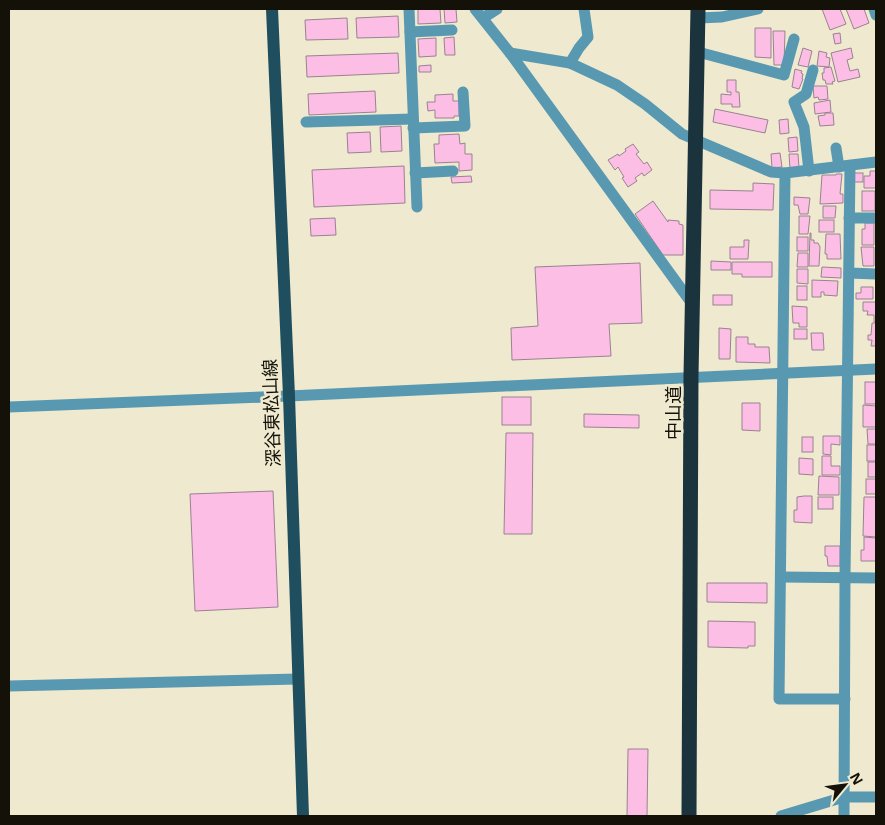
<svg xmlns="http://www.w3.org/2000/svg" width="885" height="825" viewBox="0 0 885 825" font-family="'Open Sans','Noto Sans JP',sans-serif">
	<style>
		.building { fill: #fdbee5; stroke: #998290 }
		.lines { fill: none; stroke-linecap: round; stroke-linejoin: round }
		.minor { stroke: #5899b1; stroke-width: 11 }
		.major { stroke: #1f4e5e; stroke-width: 12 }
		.highway { stroke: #1b333c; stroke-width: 15 }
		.labels { text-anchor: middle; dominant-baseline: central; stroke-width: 5; stroke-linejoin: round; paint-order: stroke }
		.street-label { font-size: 18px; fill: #131108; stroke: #efe9cf }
	</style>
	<rect width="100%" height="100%" fill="#efe9cf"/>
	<!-- building -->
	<g class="building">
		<path d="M418 9H440L441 23 418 24Z"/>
		<path d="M444 9H456L457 22 445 23Z"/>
		<path d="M822 9H840L846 24 830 30Z"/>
		<path d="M846 9H864L869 23 854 29Z"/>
		<path d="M398 16 399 37 357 38 356 18Z"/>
		<path d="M347 18 348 39 306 40 305 20Z"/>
		<path d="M755 28H771V58L755 57Z"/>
		<path d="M773 31H785L784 65H774Z"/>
		<path d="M840 33 841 43 835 44 833 34Z"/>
		<path d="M454 37 455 55H445L444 38Z"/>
		<path d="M436 38V56L419 57 418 39Z"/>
		<path d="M803 48 812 51 808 67 798 65Z"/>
		<path d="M851 48 853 58 847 60 850 71 858 69 860 77 838 82 831 53Z"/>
		<path d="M819 51 827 53 826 57 830 58 829 67 817 66Z"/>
		<path d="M398 53 399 73 307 77 306 56Z"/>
		<path d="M431 65V72H419V66Z"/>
		<path d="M831 67 835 81 832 82 833 84H826L825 80H823L822 73H824V68Z"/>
		<path d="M795 69 802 71 801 73 803 74 802 79H803L799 89 792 87Z"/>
		<path d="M727 80H736V92H739L740 107H732V104H721V94L731 95V92H727Z"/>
		<path d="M813 86H827L828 99 819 100 818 97 814 98Z"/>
		<path d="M375 91 376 112 309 115 308 94Z"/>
		<path d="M453 94V101H459V116H454V118H435V110L428 111 427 102H435V95Z"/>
		<path d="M830 100 831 112 815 114 814 103Z"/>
		<path d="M715 109 768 120 765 133 713 122Z"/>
		<path d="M825 113H833L834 125 820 126 818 116 825 115Z"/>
		<path d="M788 119 789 133 780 134 779 120Z"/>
		<path d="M401 126 402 151 381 152 380 127Z"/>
		<path d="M370 132 371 152 348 153 347 133Z"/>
		<path d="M459 134 460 144 465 143V154H472V170L459 171V162L435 163 434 144H439V135Z"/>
		<path d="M797 137 798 151 789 152 788 138Z"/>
		<path d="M633 144 639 152 636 154 644 164 647 162 652 170 644 176 642 173 635 178 637 181 628 187 622 178 624 177 618 167 615 170 608 160 618 154 619 156 626 151 625 149Z"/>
		<path d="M780 153 782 167 772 168 771 154Z"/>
		<path d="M789 154H798L799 168 790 169Z"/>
		<path d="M404 166 405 203 314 207 312 170Z"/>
		<path d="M870 171H876V188H864V176H870Z"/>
		<rect x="854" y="173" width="9" height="9"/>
		<path d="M836 174H842L840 194H843V203L820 204 822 175H836Z"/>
		<path d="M471 176 472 182 452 183 451 177Z"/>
		<path d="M753 183 774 184 773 210 710 209V190L753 191Z"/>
		<rect x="862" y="191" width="13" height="20"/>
		<path d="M794 197 810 198 808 214H800L798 205H794Z"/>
		<path d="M653 201 668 222V220L679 221V224L683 225V255H663L635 214Z"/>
		<path d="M823 206H836L835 218H823Z"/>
		<path d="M799 216H810L808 234H799Z"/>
		<path d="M335 218 336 235 311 236 310 219Z"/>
		<rect x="819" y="220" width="15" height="12"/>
		<path d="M865 223H874V245H862V229H865Z"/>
		<path d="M810 233H811V240H814V243H818L820 247 819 266H809Z"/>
		<path d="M826 234H840L841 259H827V254H825Z"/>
		<rect x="797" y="237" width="11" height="14"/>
		<path d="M744 240H749L748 259H730V247H744Z"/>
		<path d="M861 247H874V266H863Z"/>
		<path d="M798 253H808V267H797Z"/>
		<path d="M711 261 731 262V270H711Z"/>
		<path d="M732 262H772V277H742V274H732Z"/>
		<path d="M640 263 642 323 609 324 611 356 512 360 511 328 538 326 535 267Z"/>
		<path d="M822 267 841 268V278L821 277Z"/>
		<path d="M797 269H808V284L797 283Z"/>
		<path d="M812 280 838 281 837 296 824 295V292H821V297H812Z"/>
		<rect x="797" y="286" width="10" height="14"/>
		<path d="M861 287H873V299H856V293H861Z"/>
		<rect x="713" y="295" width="19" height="10"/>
		<path d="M863 302H876V322H874V315H867L868 311H863Z"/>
		<path d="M792 306 807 307V327H799V323H793Z"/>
		<path d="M872 323H876V346H871L872 340H868V335H871Z"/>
		<path d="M719 328 731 329 730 359H719Z"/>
		<rect x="794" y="329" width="13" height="10"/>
		<path d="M811 333H823L824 350H812Z"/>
		<path d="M736 337H748V344H755V347H769L770 363 736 362Z"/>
		<rect x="865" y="382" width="11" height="22"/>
		<rect x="502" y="397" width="29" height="28"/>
		<path d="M742 403H760V431L742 430Z"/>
		<path d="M863 405 876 406V427H863Z"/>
		<path d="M584 414 639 415V428L584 427Z"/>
		<path d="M867 429H876V444H868Z"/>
		<path d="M506 433H533L532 534H504Z"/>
		<path d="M823 436H840V445L831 444V455L823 454Z"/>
		<rect x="802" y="437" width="11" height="15"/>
		<rect x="867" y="445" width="9" height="16"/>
		<path d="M822 456H831V466H840V475H822Z"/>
		<path d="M799 458 813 459V475L799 474Z"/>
		<rect x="868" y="462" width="8" height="15"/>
		<path d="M819 476 839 477V495H818Z"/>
		<rect x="866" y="479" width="10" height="15"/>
		<path d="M273 491 278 607 195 611 190 494Z"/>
		<path d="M804 496H812V523L794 522V510H797V497Z"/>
		<rect x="818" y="497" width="15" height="12"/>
		<path d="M864 497H876V537L863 536Z"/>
		<path d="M864 537 876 538V561H861V550H864Z"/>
		<path d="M825 546H840V566H828L827 556H825Z"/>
		<path d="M707 583H767V603L707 602Z"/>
		<path d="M708 621 755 622V646H748V648L708 647Z"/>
		<path d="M628 749H648L647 816H627Z"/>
	</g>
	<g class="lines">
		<!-- minor -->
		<g class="minor">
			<path d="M409 9 417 207"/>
			<path d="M475 9 510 53 693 305"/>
			<path d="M874 9 876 15"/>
			<path d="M483 18 497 9"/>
			<path d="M698 18 722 17 758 9"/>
			<path d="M410 32 452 30"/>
			<path d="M698 52 784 75 794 39"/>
			<path d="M510 53 570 63 617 85 645 104 682 134 771 172 785 173 876 162"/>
			<path d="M570 63 579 48 588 37 584 9"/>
			<path d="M306 122 413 119"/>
			<path d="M413 128 465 126 463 92"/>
			<path d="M836 148 839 167"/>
			<path d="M809 171 804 127 794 102 806 94 813 70"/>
			<path d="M415 173 453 171"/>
			<path d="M785 173 779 699H845"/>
			<path d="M849 218H876"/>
			<path d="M849 273 876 274"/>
			<path d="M9 407 289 396 876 369"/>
			<path d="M781 577 876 578"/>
			<path d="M9 686 298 679"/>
			<path d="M781 816 844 797H876"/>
			<path d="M844 816 845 578 850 166"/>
		</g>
		<!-- major -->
		<path class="major" d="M272 9 289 396 303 816"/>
		<!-- highway -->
		<path class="highway" d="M689 816 691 376 698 9"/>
	</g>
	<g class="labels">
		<!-- street labels -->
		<g class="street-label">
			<text transform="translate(271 413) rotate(-92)">深谷東松山線</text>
			<text transform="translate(673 413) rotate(-90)">中山道</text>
		</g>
	</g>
	<!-- border -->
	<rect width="885" height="825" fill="none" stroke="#131108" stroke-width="20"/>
	<!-- north arrow -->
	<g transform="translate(845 785) rotate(61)" stroke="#efe9cf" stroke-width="4" paint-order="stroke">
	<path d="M0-4L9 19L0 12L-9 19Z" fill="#131108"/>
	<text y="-8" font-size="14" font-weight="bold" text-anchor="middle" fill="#131108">N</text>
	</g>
</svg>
